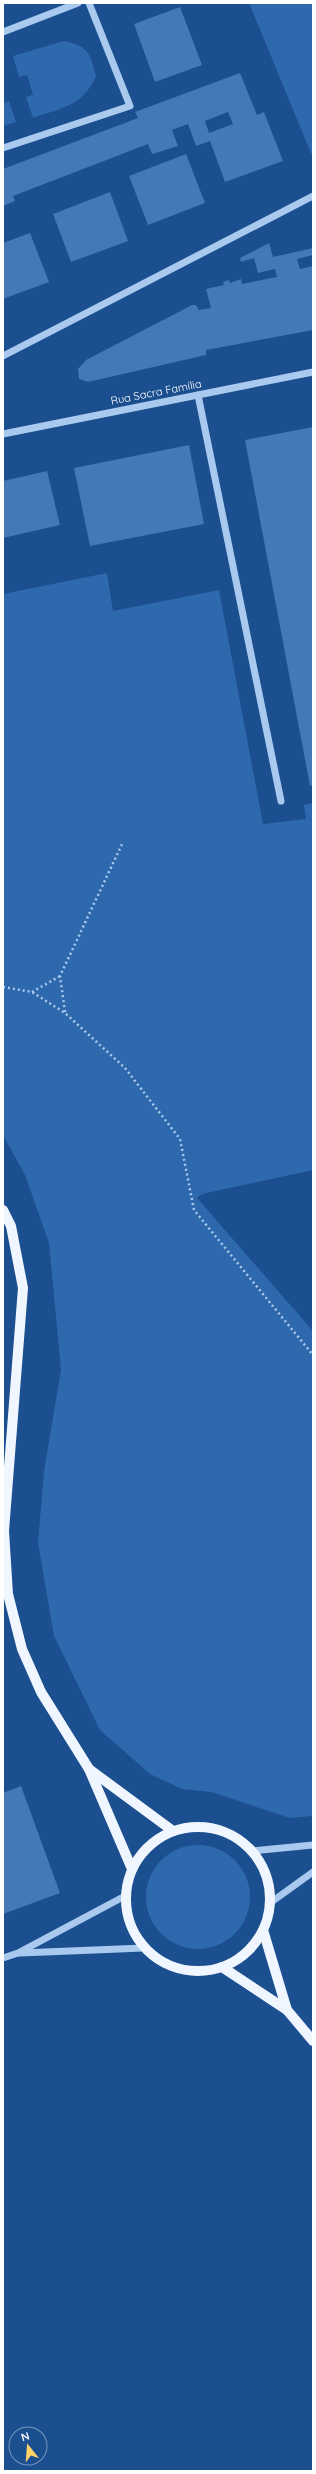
<svg xmlns="http://www.w3.org/2000/svg" width="316" height="2474" viewBox="0 0 316 2474" font-family="Quicksand,sans-serif">
	<style>
		.green { fill: #2e69ad }
		.building { fill: #4478b7; fill-rule: evenodd }
		.lines { fill: none; stroke-linecap: round; stroke-linejoin: round }
		.path { stroke: #a9c9ee; stroke-width: 2.5; stroke-dasharray: 2 3; stroke-linecap: butt }
		.minor { stroke: #a9c9ee; stroke-width: 7 }
		.major { stroke: #f0f6ff; stroke-width: 10 }
		.labels { text-anchor: middle; dominant-baseline: central; stroke-width: 3; stroke-linejoin: round; paint-order: stroke }
		.street-label { font-size: 11px; fill: #fff; stroke: #1b4f8f }
	</style>
	<rect width="100%" height="100%" fill="#1b4f8f"/>
	<!-- green -->
	<g class="green">
		<path d="M249 3H313V158Z"/>
		<path d="M64 41C90 47 89 52 96 76 82 107 63 107 33 118L26 97 33 95 27 75 19 77 13 56Z"/>
		<path d="M9 101 16 122 3 126V103Z"/>
		<path d="M107 573 113 611 219 590 263 824 306 819 304 805 313 803V1170L202 1194 197 1198 313 1331 312 1816 290 1818 211 1792 182 1789 150 1774 100 1730 54 1636 38 1543 44 1471 61 1370 49 1243 25 1175 3 1135V594Z"/>
		<circle cx="198" cy="1897" r="52"/>
	</g>
	<!-- building -->
	<g class="building">
		<path d="M180 7 202 65 155 82 134 24Z"/>
		<path d="M240 73 257 115 264 112 283 161 225 182 210 141 196 146 188 124 172 130 178 146 152 154 148 144 13 196 15 201 3 206V169L138 118 135 112ZM228 112 233 124 209 133 205 121Z"/>
		<path d="M186 154 205 203 148 225 129 176Z"/>
		<path d="M110 192 128 241 71 262 53 214Z"/>
		<path d="M30 233 49 282 3 299V243Z"/>
		<path d="M269 243 273 257 313 248V255L297 259 300 269 313 266V330L206 350V355L88 382 79 379 78 369 86 360 192 305H196L199 310 211 308 206 289 224 285 223 282 229 280 230 283 241 279 242 284 277 277 275 269 258 273 254 258 241 262 240 258Z"/>
		<path d="M313 427V785L310 786 245 440Z"/>
		<path d="M189 445 204 524 90 546 74 468Z"/>
		<path d="M47 471 60 525 3 538V481Z"/>
		<path d="M21 1786 60 1893 3 1914V1793Z"/>
	</g>
	<g class="lines">
		<!-- path -->
		<g class="path">
			<path d="M3 987 32 992 65 1013 125 1068 180 1139 194 1210 313 1355"/>
			<path d="M32 992 60 976"/>
			<path d="M65 1012 60 976 123 842"/>
		</g>
		<!-- minor -->
		<g class="minor">
			<path d="M3 32 78 3"/>
			<path d="M3 148 130 106 89 3"/>
			<path d="M3 356 313 196"/>
			<path d="M198 395 281 801"/>
			<path d="M3 434 313 372"/>
			<path d="M252 1851 313 1845"/>
			<path d="M270 1903 313 1872"/>
			<path d="M20 1953 144 1948"/>
			<path d="M3 1958 18 1953 125 1896"/>
		</g>
		<!-- major -->
		<g class="major">
			<path d="M3 1210 11 1226 23 1288 4 1531 8 1594 22 1649 41 1692 89 1769 132 1869"/>
			<path d="M89 1769 173 1831"/>
			<circle cx="198" cy="1899" r="72"/>
			<path d="M263 1930 287 2010"/>
			<path d="M222 1967 287 2010 313 2041"/>
		</g>
	</g>
	<g class="labels">
		<!-- street labels -->
		<g class="street-label">
			<text transform="translate(156 392) rotate(-11)">Rua Sacra Família</text>
		</g>
	</g>
	<!-- border -->
	<rect width="316" height="2474" fill="none" stroke="#ffffff" stroke-width="8"/>
	<!-- north arrow -->
	<g transform="translate(28 2446) rotate(343)"><circle r="19" fill="#1b4f8f" stroke="#7695bc"/>
	<path d="M0-3L7 15L0 10L-7 15Z" fill="#ffd166"/>
	<text y="-6" font-size="11" font-weight="bold" text-anchor="middle" fill="#ffffff">N</text>
	</g>
</svg>
